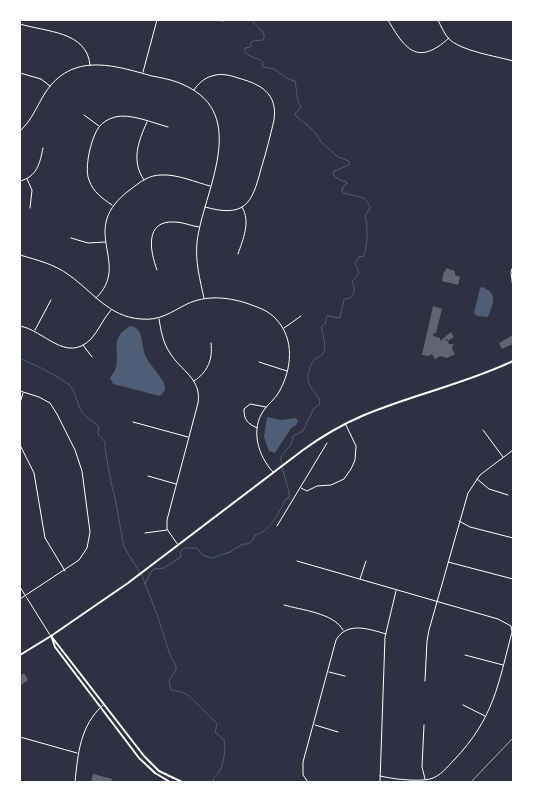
<svg xmlns="http://www.w3.org/2000/svg" width="533" height="802" viewBox="0 0 533 802" font-family="'DejaVu Sans',sans-serif">
	<style>
		.water { fill: #4f5d75 }
		.lines { fill: none; stroke-linecap: round; stroke-linejoin: round }
		.stream { stroke: #4f5d75; stroke-width: 1 }
		.building { fill: #626471 }
		.minor { stroke: #fff; stroke-width: 1 }
		.primary { stroke: #fff; stroke-width: 2 }
		.trunk { stroke: #fff; stroke-width: 2 }
		.rail { stroke: #abadb3; stroke-width: 1 }
	</style>
	<rect width="100%" height="100%" fill="#2d3142"/>
	<!-- water -->
	<g class="water">
		<path d="M483 287C499 295 493 303 488 317L477 316 474 313 480 288Z"/>
		<path d="M130 326C144 327 141 344 145 355 149 365 162 376 165 386 166 390 163 393 160 396L113 384 110 378C112 375 115 371 116 367 120 349 109 339 130 326Z"/>
		<path d="M267 417 281 420 296 418 298 421 296 425 291 428 275 453 269 451 264 437Z"/>
	</g>
	<g class="lines">
		<!-- stream -->
		<g class="stream">
			<path d="M20 358C26 362 30 363 37 366 47 371 59 377 68 384 77 391 76 403 82 412 87 419 93 421 99 427L98 434 105 442C104 445 112 491 114 493L124 547 142 576 157 614 170 655 176 666V670L169 681 171 690C176 691 181 691 186 694 189 695 215 721 217 724L215 732 224 740C226 749 224 764 219 772 216 776 213 776 213 782"/>
			<path d="M145 584 151 572 154 569 164 568 181 557 180 552C185 545 190 549 197 548L202 555 212 558 230 552 243 544H248L252 541 255 535C270 532 279 512 286 499L289 498C291 489 280 470 281 456L291 445 293 436 303 431 314 408 320 404C320 393 306 388 308 376 309 370 311 362 316 358 318 357 321 356 323 354 327 347 323 334 321 327L325 324 327 316 340 318 344 299C355 299 356 290 352 282L359 273 355 263 360 256 363 257C368 249 368 224 365 216L370 208C366 194 355 197 344 193L342 191 343 187 347 183 346 182 338 179 333 174 334 171 349 165V161L338 157 322 143 314 131 296 116 295 114 301 107 298 101 295 81C286 79 284 76 277 71 273 67 267 69 262 66L263 62C257 57 250 58 245 52V48L251 47V42C256 39 259 42 264 39 266 30 255 27 252 20"/>
		</g>
	</g>
	<!-- building -->
	<g class="building">
		<path d="M446 268 455 271V275L460 277 458 285 442 281 444 271 445 272Z"/>
		<path d="M433 306 442 309 436 333H434L433 336 440 338V341L451 332 454 337 448 341 447 339 445 341H448L449 344H453L452 349 455 354 447 358 440 356 435 359 432 354 429 356 422 355Z"/>
		<path d="M513 335V344L502 349 499 343Z"/>
		<path d="M24 673 28 680 20 686V676Z"/>
		<path d="M93 774 112 779 111 782H91Z"/>
	</g>
	<g class="lines">
		<!-- minor -->
		<g class="minor">
			<path d="M223 20V21"/>
			<path d="M388 20C405 49 417 67 449 38"/>
			<path d="M438 20C441 26 444 33 448 38 460 51 496 56 513 61"/>
			<path d="M20 24C46 32 87 31 90 65"/>
			<path d="M143 72 157 20"/>
			<path d="M20 73 41 79 50 86"/>
			<path d="M194 90C198 84 204 78 212 76 220 73 230 75 238 78 260 84 278 93 274 120 270 137 266 153 261 169 252 204 245 218 205 207"/>
			<path d="M84 115 99 126"/>
			<path d="M20 131C32 120 37 106 45 93 72 52 113 65 152 76 162 78 174 80 184 85 251 115 203 192 197 242 195 261 200 280 204 298"/>
			<path d="M27 179 32 190 30 208"/>
			<path d="M144 180C131 161 138 142 147 122"/>
			<path d="M20 181C37 177 40 163 43 148"/>
			<path d="M112 205C103 199 93 192 89 180 84 168 91 138 99 127 103 122 108 119 115 117 130 113 153 123 168 127"/>
			<path d="M71 238 88 243 105 242"/>
			<path d="M238 254C243 239 251 222 242 207"/>
			<path d="M20 255C37 260 54 264 69 275 93 292 109 317 141 319 160 321 171 312 187 304 206 295 227 297 246 303 257 307 268 310 276 319 295 339 292 369 279 392 275 399 269 403 264 410 250 429 258 456 273 472"/>
			<path d="M513 266 511 272 513 288"/>
			<path d="M157 270C150 251 144 220 175 222 183 222 191 226 199 227"/>
			<path d="M96 298C133 262 75 230 131 189 140 182 149 175 161 175 177 174 195 182 210 186"/>
			<path d="M159 319C161 331 163 343 170 353 181 371 202 379 198 403L167 520V529L178 545"/>
			<path d="M20 326C44 330 66 364 91 339 99 330 103 319 111 310"/>
			<path d="M284 328 301 316"/>
			<path d="M35 330 51 300"/>
			<path d="M83 345 92 357"/>
			<path d="M259 362 287 371"/>
			<path d="M194 381C208 372 213 359 211 343"/>
			<path d="M20 391 39 397 50 403 57 414 75 450 82 471 90 532 87 548 79 560 20 599"/>
			<path d="M20 403 23 393"/>
			<path d="M133 422 188 437"/>
			<path d="M257 428C247 423 244 420 244 409L250 404 266 407"/>
			<path d="M483 430 503 457"/>
			<path d="M20 445 34 473 45 538 65 571"/>
			<path d="M148 476 176 484"/>
			<path d="M477 479 489 489 508 495"/>
			<path d="M301 488 307 491 317 486 331 485 344 479 351 469 355 460 356 446 346 425"/>
			<path d="M459 521 470 527 513 538"/>
			<path d="M277 526 327 443"/>
			<path d="M145 533 167 530"/>
			<path d="M297 561 498 619 511 626 512 632C498 685 494 718 454 760 447 767 441 776 430 779 417 782 393 779 380 776"/>
			<path d="M448 562 513 579"/>
			<path d="M360 579 366 561"/>
			<path d="M20 587 50 635"/>
			<path d="M284 605C301 610 334 613 343 630"/>
			<path d="M465 655 503 665"/>
			<path d="M329 672 345 676"/>
			<path d="M425 681 427 641 429 630 468 493 480 475 513 450"/>
			<path d="M463 705 485 716"/>
			<path d="M315 725 338 732"/>
			<path d="M424 725 422 767 425 779"/>
			<path d="M20 737 77 753"/>
			<path d="M75 782C78 753 80 726 103 705"/>
			<path d="M308 782 303 775V762L336 640C347 621 369 629 386 634"/>
			<path d="M380 782 385 637 396 591"/>
		</g>
		<!-- primary -->
		<path class="primary" d="M51 636 128 583 303 450C321 437 341 425 362 416 411 395 465 384 513 361"/>
		<!-- trunk -->
		<g class="trunk">
			<path d="M51 636 144 756 159 771 182 782"/>
			<path d="M52 638 55 647 139 758 155 773 170 782"/>
			<path d="M20 655 51 636"/>
		</g>
		<!-- rail -->
		<path class="rail" d="M471 782 513 738"/>
	</g>
	<!-- border -->
	<rect width="533" height="802" fill="none" stroke="#ffffff" stroke-width="42"/>
</svg>
